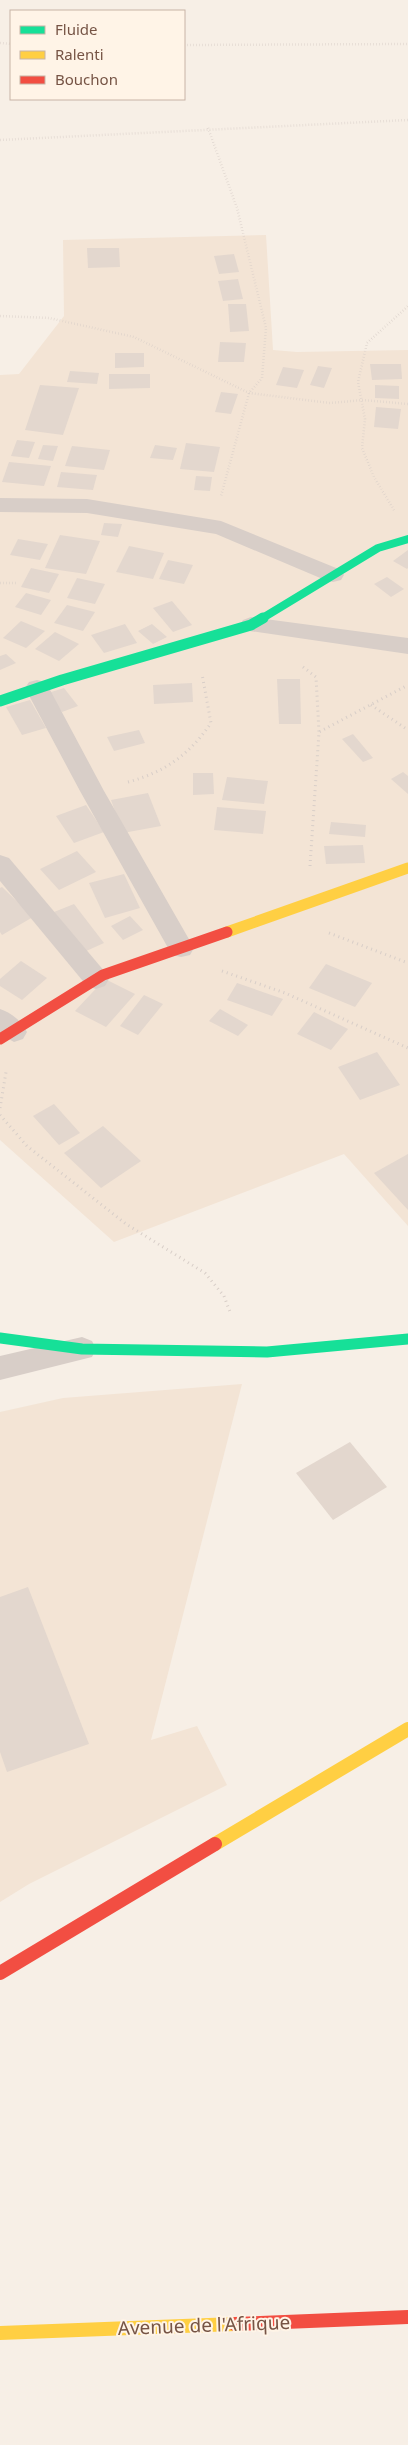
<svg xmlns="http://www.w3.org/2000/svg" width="408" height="2445" viewBox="0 0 408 2445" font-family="'Noto Sans',sans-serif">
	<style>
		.residential { fill: #f3e4d5 }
		.building { fill: #e3d7ce }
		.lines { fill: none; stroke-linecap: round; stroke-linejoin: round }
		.path-far1 { stroke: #d8cec8; stroke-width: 2.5; stroke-dasharray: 0.5 2.5; stroke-linecap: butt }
		.path { stroke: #d8cec8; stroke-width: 3; stroke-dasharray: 1 4; stroke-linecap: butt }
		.street { fill: #d8cec8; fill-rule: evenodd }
		.fast-far1 { stroke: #16e098; stroke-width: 8 }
		.fast { stroke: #16e098; stroke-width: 11 }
		.slow-far1 { stroke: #ffcf43; stroke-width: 11 }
		.slow { stroke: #ffcf43; stroke-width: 14 }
		.jam-far1 { stroke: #f24e42; stroke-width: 11 }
		.jam { stroke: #f24e42; stroke-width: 14 }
		.labels { text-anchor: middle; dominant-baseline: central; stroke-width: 4; stroke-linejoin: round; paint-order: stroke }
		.near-street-label { font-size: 19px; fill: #765445; stroke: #fff4e7 }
	</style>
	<rect width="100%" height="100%" fill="#f7efe6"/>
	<!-- residential -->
	<g class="residential">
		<path d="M266 235 273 350 297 352 408 350V1226L344 1154 114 1242 0 1140V375L19 374 64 316 63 240Z"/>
		<path d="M242 1384 151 1740 197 1726 227 1785 29 1884 0 1902V1412L63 1398Z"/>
	</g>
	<!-- building -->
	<g class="building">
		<path d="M87 248H119L120 267 88 268Z"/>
		<path d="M234 254 239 272 219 274 214 256Z"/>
		<path d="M238 279 243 299 223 301 218 281Z"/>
		<path d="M228 304H246L249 331 230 332Z"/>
		<path d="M220 342 246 343 244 362H218Z"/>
		<path d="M115 353H144V367L115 368Z"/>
		<path d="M370 364H401L402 379 372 380Z"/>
		<path d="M318 366 332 368 324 388 310 385Z"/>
		<path d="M283 367 304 370 297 388 276 385Z"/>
		<path d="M70 371 99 373 97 384 67 382Z"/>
		<path d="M109 374H150V388L109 389Z"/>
		<path d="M40 385 79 388 63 435 25 430Z"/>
		<path d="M375 385 399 386V399L375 398Z"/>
		<path d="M221 392 238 394 231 414 215 412Z"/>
		<path d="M376 407 401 409 398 429 374 427Z"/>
		<path d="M17 440 35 442 29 458 11 456Z"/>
		<path d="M186 443 220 447 214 472 180 469Z"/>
		<path d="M43 445 58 446 53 461 38 459Z"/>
		<path d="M155 445 177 448 173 460 150 458Z"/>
		<path d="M72 446 110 450 104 470 65 466Z"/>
		<path d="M9 462 51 466 44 486 2 482Z"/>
		<path d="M61 472 97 475 93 490 57 487Z"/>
		<path d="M196 476 212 477 210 491 194 490Z"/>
		<path d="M104 523 122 524 118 537 101 535Z"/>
		<path d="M60 535 100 541 86 574 45 568Z"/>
		<path d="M18 539 48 544 40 560 10 555Z"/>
		<path d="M129 546 164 553 153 579 116 572Z"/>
		<path d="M408 550V568L407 569 393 561Z"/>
		<path d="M168 560 193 565 184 584 159 579Z"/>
		<path d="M31 568 59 574 49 593 21 587Z"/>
		<path d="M387 577 404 589 391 597 374 584Z"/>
		<path d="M77 578 105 584 95 604 67 598Z"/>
		<path d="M26 593 51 600 41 615 15 607Z"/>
		<path d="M172 601 192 625 173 632 153 608Z"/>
		<path d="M67 605 95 612 83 631 54 623Z"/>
		<path d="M21 621 45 631 26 648 3 638Z"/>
		<path d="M125 624 137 643 104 653 91 635Z"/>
		<path d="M152 624 167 637 153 644 138 631Z"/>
		<path d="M55 632 79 644 59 661 35 649Z"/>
		<path d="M6 654 16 663 0 670V656Z"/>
		<path d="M277 679H300L301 724H279Z"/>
		<path d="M192 683 193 702 154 704 153 685Z"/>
		<path d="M64 688 78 706 62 712 48 693Z"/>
		<path d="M30 700 46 728 22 735 6 707Z"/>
		<path d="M139 730 145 743 114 751 107 737Z"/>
		<path d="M353 734 373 758 363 762 342 739Z"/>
		<path d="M403 772 408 776V794L391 779Z"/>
		<path d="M193 773H213L214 794 193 795Z"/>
		<path d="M227 777 268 781 264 804 222 800Z"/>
		<path d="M148 793 161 826 123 833 111 800Z"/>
		<path d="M86 805 104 832 74 843 56 816Z"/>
		<path d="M217 807 266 811 263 834 214 830Z"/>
		<path d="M331 822 366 825 365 837 329 834Z"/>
		<path d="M363 845 365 863 326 864 324 846Z"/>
		<path d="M77 851 96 872 59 890 40 869Z"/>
		<path d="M124 874 140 908 105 918 89 883Z"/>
		<path d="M2 887 33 917 2 935 0 932V888Z"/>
		<path d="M74 904 104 943 84 952 54 912Z"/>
		<path d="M130 916 143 930 123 940 111 926Z"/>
		<path d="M21 961 47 978 22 1000 0 986V979Z"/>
		<path d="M326 964 372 983 355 1007 309 988Z"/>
		<path d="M105 979 135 994 106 1027 75 1011Z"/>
		<path d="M237 983 283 999 272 1016 227 1000Z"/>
		<path d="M144 995 163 1004 138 1035 120 1026Z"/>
		<path d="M220 1009 248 1025 238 1036 209 1021Z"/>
		<path d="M314 1012 348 1029 331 1050 297 1034Z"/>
		<path d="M377 1052 400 1085 360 1100 338 1067Z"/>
		<path d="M54 1104 80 1133 59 1145 33 1116Z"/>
		<path d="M103 1126 141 1161 101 1188 64 1153Z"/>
		<path d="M408 1154V1210L374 1173Z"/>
		<path d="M350 1442 387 1487 333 1520 296 1473Z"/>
		<path d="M28 1587 89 1744 7 1772 0 1752V1597Z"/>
	</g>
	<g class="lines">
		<!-- path-far1 -->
		<g class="path-far1">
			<path d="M0 43 11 44"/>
			<path d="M184 45 408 44"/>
			<path d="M208 128 237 208 266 328 262 378 249 393 221 496"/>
			<path d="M0 140 408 120"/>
			<path d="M0 316 49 318 134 337 249 393 330 403 363 400 408 404"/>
			<path d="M394 510 374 477 362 448 365 419 358 382 367 343 408 306"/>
			<path d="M0 583H16"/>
		</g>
		<!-- path -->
		<g class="path">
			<path d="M303 667 316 677 319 732"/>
			<path d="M371 705 408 730"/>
			<path d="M128 782C165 772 189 755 211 723L202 674"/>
			<path d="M310 866 319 732 408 685"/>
			<path d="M329 933 408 963"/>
			<path d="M222 971 285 993 408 1048"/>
			<path d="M0 1108 6 1072"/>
			<path d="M0 1115 27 1146 126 1224 205 1273 224 1296 230 1312"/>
		</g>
		<!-- street -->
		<g class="street">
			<path d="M0 498 87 499 221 521 341 570 344 575 341 580 333 582 325 580 216 534 87 513 0 512Z"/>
			<path d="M251 617 408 638V654L243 630 240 625 243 620Z"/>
			<path d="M37 680 45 682 49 688 104 791 194 948 190 955 181 957 172 955 80 791 25 688 29 682Z"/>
			<path d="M0 855 9 858 105 972 109 979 105 986 96 989 87 986 0 881Z"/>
			<path d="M0 1009C12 1013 21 1021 27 1032L23 1039 14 1042 0 1034Z"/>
			<path d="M82 1337 92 1341 96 1349 92 1357 0 1380V1356Z"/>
		</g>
		<!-- fast-far1 -->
		<path class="fast-far1" d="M261 619 378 548 408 539"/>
		<!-- fast -->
		<g class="fast">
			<path d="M0 701 62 680 251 625 263 618"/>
			<path d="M0 1338 82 1349 267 1352 408 1339"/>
		</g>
		<!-- slow-far1 -->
		<path class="slow-far1" d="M227 932 408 868"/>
		<!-- slow -->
		<g class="slow">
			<path d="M215 1844 408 1729"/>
			<path d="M0 2333 235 2324"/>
		</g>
		<!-- jam-far1 -->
		<path class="jam-far1" d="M0 1039 103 975 227 932"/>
		<!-- jam -->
		<g class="jam">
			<path d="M0 1973 215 1844"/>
			<path d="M235 2324 408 2317"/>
		</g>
	</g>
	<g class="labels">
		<!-- near-street labels -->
		<g class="near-street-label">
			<text transform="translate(204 2325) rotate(-2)">Avenue de l'Afrique</text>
		</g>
	</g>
	<!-- legend -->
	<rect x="10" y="10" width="175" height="90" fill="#fff4e7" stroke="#c8b4a6"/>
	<rect x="20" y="26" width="25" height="8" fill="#16e098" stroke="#c8b4a6"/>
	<text x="55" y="35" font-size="15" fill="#765445">Fluide</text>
	<rect x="20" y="51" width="25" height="8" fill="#ffcf43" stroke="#c8b4a6"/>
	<text x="55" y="60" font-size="15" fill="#765445">Ralenti</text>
	<rect x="20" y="76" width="25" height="8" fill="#f24e42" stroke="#c8b4a6"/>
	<text x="55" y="85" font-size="15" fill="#765445">Bouchon</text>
</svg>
